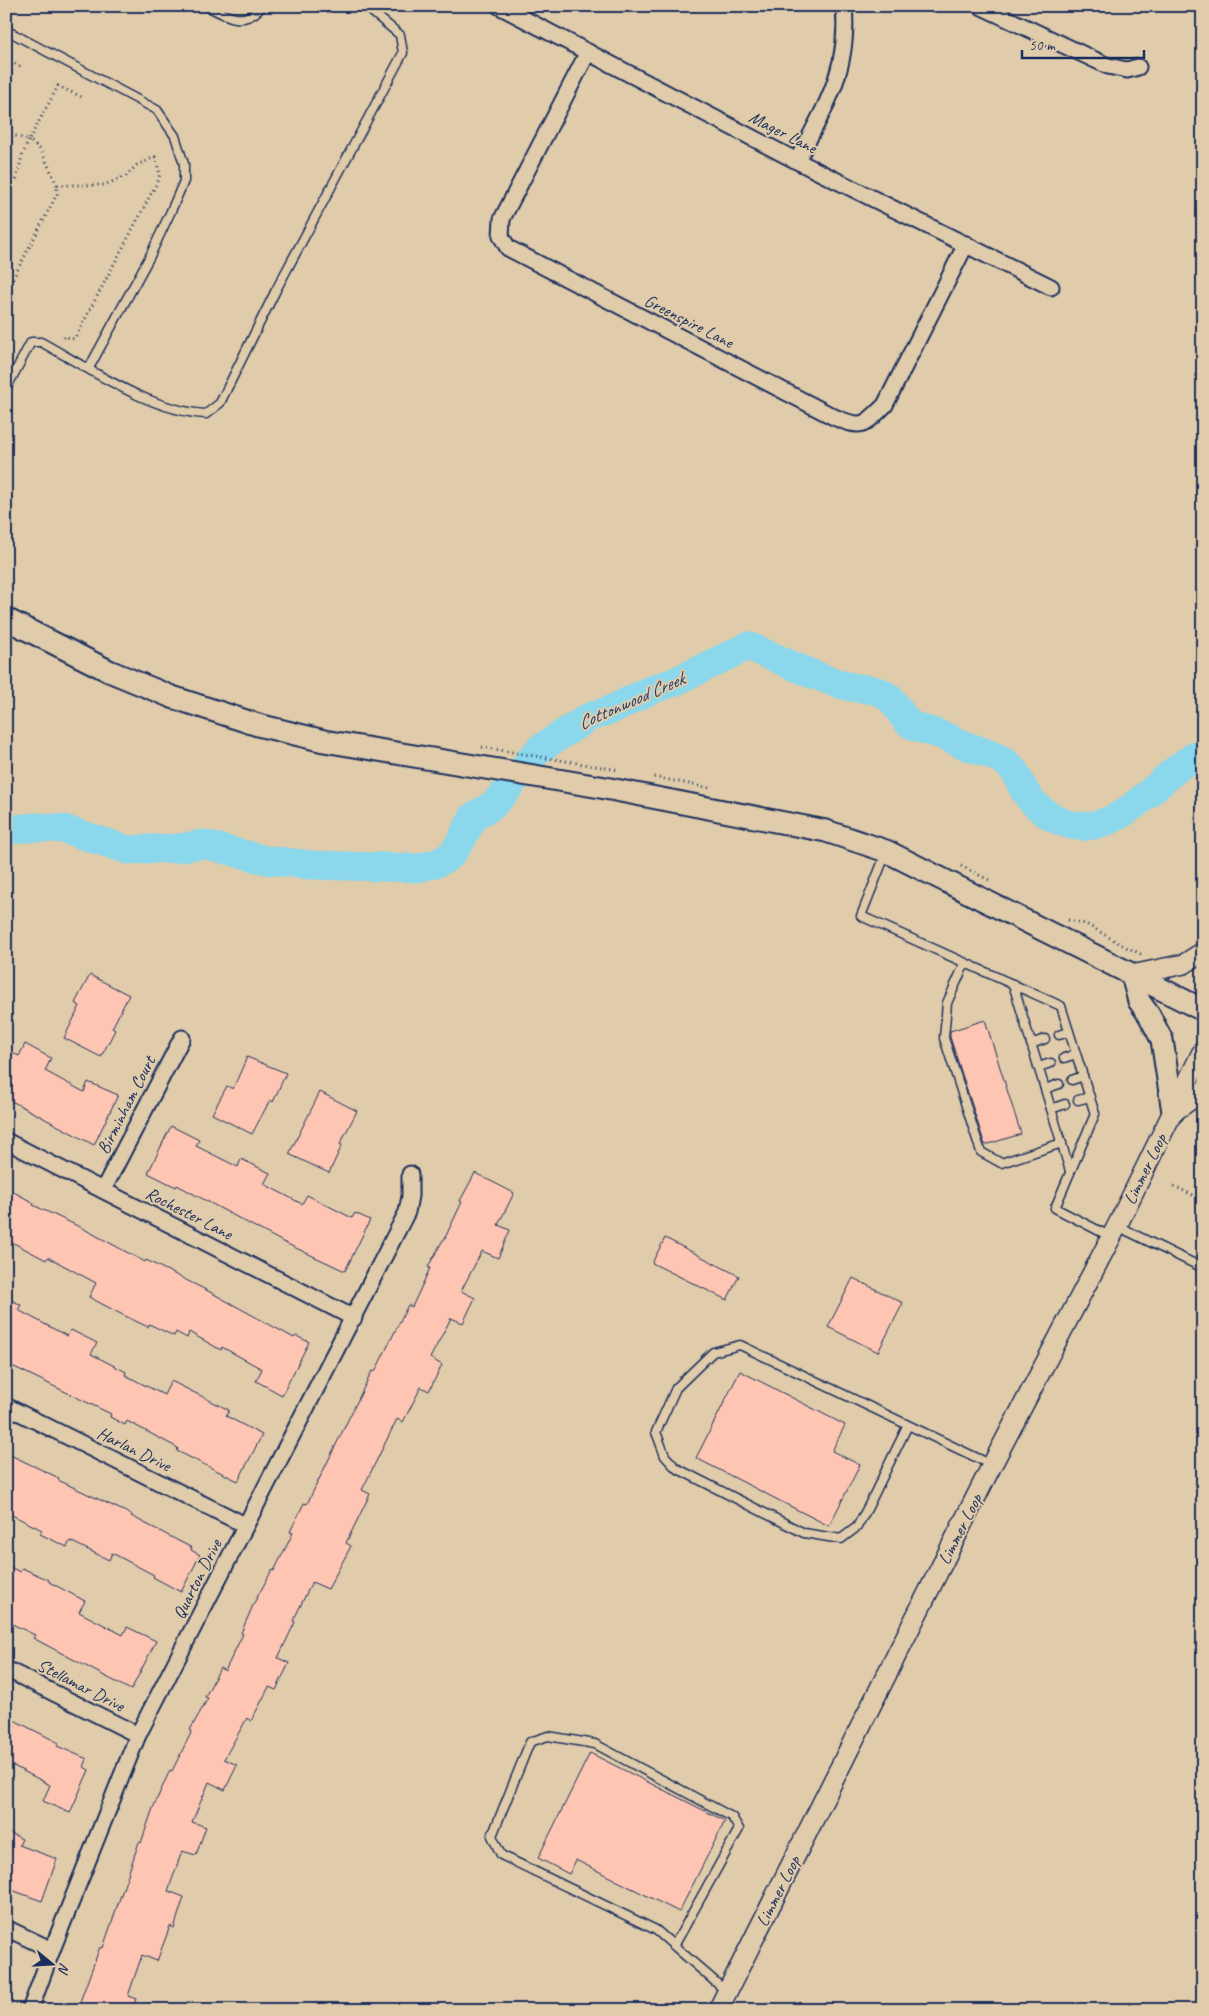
<svg xmlns="http://www.w3.org/2000/svg" width="1209" height="2016" viewBox="0 0 1209 2016" font-family="Caveat,sans-serif">
	<style>
		.lines { fill: none; stroke-linecap: round; stroke-linejoin: round }
		.river { stroke: #8bd7ec; stroke-width: 29 }
		.building { fill: #fec6b2; stroke: #1b2f5e }
		.service-casing { stroke: #1b2f5e; stroke-width: 11 }
		.minor-casing { stroke: #1b2f5e; stroke-width: 19 }
		.tertiary-casing { stroke: #1b2f5e; stroke-width: 22 }
		.secondary-casing { stroke: #1b2f5e; stroke-width: 25 }
		.path { stroke: #1b2f5e; stroke-width: 3; stroke-dasharray: 1 4; stroke-linecap: butt }
		.service { stroke: #e0ccaa; stroke-width: 8 }
		.minor { stroke: #e0ccaa; stroke-width: 15 }
		.tertiary { stroke: #e0ccaa; stroke-width: 19 }
		.secondary { stroke: #e0ccaa; stroke-width: 21 }
		.labels { text-anchor: middle; dominant-baseline: central; stroke-width: 4; stroke-linejoin: round; paint-order: stroke }
		.street-label { font-size: 18px; fill: #1b2f5e; stroke: #e0ccaa }
		.water-label { font-size: 19px; font-style: italic; fill: #26406c; stroke: #e0ccaa }
	</style>
	<rect width="100%" height="100%" fill="#e0ccaa"/>
	<filter id="ink" filterUnits="userSpaceOnUse"><feTurbulence type="fractalNoise" baseFrequency=".02" numOctaves="2"/><feDisplacementMap in="SourceGraphic" scale="10" xChannelSelector="R" yChannelSelector="G"/><feConvolveMatrix kernelMatrix="1 2 1 2 8 2 1 2 1" color-interpolation-filters="sRGB"/></filter>
	<g filter="url(#ink)">
		<g class="lines">
			<!-- river -->
			<path class="river" d="M6 830 36 827 64 829 128 850 179 848 203 844 266 860 311 865 418 868 437 863 449 857 459 844 474 816 492 806 507 790 532 757 541 748 589 717 613 709 648 691 674 682 748 646C780 659 813 677 847 686 857 689 870 688 880 692 899 700 898 718 914 726 922 730 931 731 939 734 949 737 957 743 967 746 980 751 993 754 1005 762 1016 769 1018 779 1024 790 1035 810 1063 828 1086 826 1132 824 1163 770 1203 752"/>
		</g>
		<!-- building -->
		<g class="building">
			<path d="M90 975 129 995 112 1028 115 1030 101 1057 64 1038 80 1006 75 1003Z"/>
			<path d="M985 1020 1021 1134 985 1145 950 1037V1031Z"/>
			<path d="M25 1044 51 1058 45 1071 84 1092 88 1082 118 1095 94 1145 6 1098V1049L19 1056Z"/>
			<path d="M247 1057 286 1073 273 1102 270 1100 252 1134 212 1114 227 1086 233 1089Z"/>
			<path d="M320 1092 357 1111 340 1144 342 1145 329 1173 289 1154Z"/>
			<path d="M171 1126 199 1140 196 1146 238 1167 241 1159 270 1173 264 1184 302 1204 307 1195 352 1218 355 1213 370 1220 345 1271 283 1242 177 1185 176 1187 148 1173Z"/>
			<path d="M475 1173 514 1193 498 1225 510 1230 498 1258 482 1251 461 1291 475 1298 463 1323 451 1318 430 1358 442 1365 429 1391 421 1387 403 1422 397 1419 362 1490 370 1494 346 1543 351 1546 328 1589 312 1582 293 1621 295 1622 278 1658 289 1663 276 1690 269 1687 251 1721 247 1718 224 1759 237 1765 225 1790 209 1782 192 1822 206 1827 196 1855 182 1851 168 1891 184 1897 174 1928 170 1926 157 1961 142 1955 128 1996 136 1999 132 2010H77L100 1947 103 1948 139 1842 141 1843 153 1808 170 1770 172 1771 192 1731 190 1730 208 1698 205 1697 220 1668 225 1671 243 1634 241 1633 254 1603 272 1570 274 1571 293 1533 290 1532 304 1503 307 1504 372 1371 375 1372 408 1305 412 1307 430 1268 428 1267 443 1240H444L462 1202 460 1201Z"/>
			<path d="M6 1188 34 1203 33 1205 82 1228 145 1262 146 1260 210 1292 294 1338 296 1336 309 1342 282 1395 256 1381 262 1369 222 1347 221 1350 189 1332 187 1338 176 1332 174 1336 149 1324 148 1327 121 1314 89 1297 96 1283 48 1257 46 1260 6 1239Z"/>
			<path d="M665 1238 739 1276 727 1300 652 1263Z"/>
			<path d="M853 1278 903 1303 878 1352 828 1327Z"/>
			<path d="M6 1297 21 1305 18 1310 67 1336 71 1330 97 1343 91 1354 126 1372 125 1375 164 1395 171 1381 229 1410 226 1416 262 1435 238 1481 177 1451 178 1448 127 1421 125 1425 110 1417 111 1414 6 1363Z"/>
			<path d="M740 1371 845 1425 832 1451 860 1465 829 1526 696 1458Z"/>
			<path d="M6 1453 59 1478 58 1480 132 1515 131 1516 192 1548 191 1550 200 1555 181 1592 153 1577 154 1575 112 1553 109 1560 70 1541 67 1547 40 1534 42 1530 6 1512Z"/>
			<path d="M6 1565 20 1572 22 1568 49 1580V1582L85 1601 79 1612 123 1635 127 1627 156 1641 131 1690 33 1638 35 1635 6 1621Z"/>
			<path d="M6 1716 59 1743 57 1746 87 1759 84 1767 89 1770 70 1813 43 1801 50 1785 6 1762Z"/>
			<path d="M590 1753 725 1821 679 1912 576 1860 569 1874 538 1858Z"/>
			<path d="M6 1831 22 1839 19 1845 57 1859 42 1901 6 1888Z"/>
		</g>
		<g class="lines">
			<!-- service casing -->
			<g class="service-casing">
				<g id="service">
					<path d="M207 6C227 17 245 27 262 6"/>
					<path d="M6 30 157 110 175 136 184 164V181L171 211 150 256 89 368"/>
					<path d="M6 389 31 342H41C90 369 150 411 206 414L220 403 276 290 403 53 400 35 365 6"/>
					<path d="M886 853 861 916 1061 1006 1095 1114 1055 1208 1111 1237"/>
					<path d="M965 963 947 1003 944 1038 981 1152 1001 1163 1062 1143"/>
					<path d="M1013 984 1070 1171"/>
					<path d="M1059 1035 1069 1032"/>
					<path d="M1031 1044 1045 1039"/>
					<path d="M1064 1058 1076 1054"/>
					<path d="M1038 1067 1051 1063"/>
					<path d="M1072 1080 1083 1076"/>
					<path d="M1045 1089 1059 1084"/>
					<path d="M1078 1100 1090 1097"/>
					<path d="M1051 1109 1065 1104"/>
					<path d="M1117 1226 1203 1268"/>
					<path d="M908 1425 868 1507 857 1527 841 1539 804 1533 676 1468 665 1456 656 1432 676 1388 713 1352 740 1345 992 1465"/>
					<path d="M674 1946 739 1829 732 1817 595 1744 548 1736 530 1742 492 1836 501 1855 656 1930 727 1992"/>
				</g>
			</g>
			<!-- minor casing -->
			<g class="minor-casing">
				<g id="minor">
					<path d="M499 6 797 161 1051 287"/>
					<path d="M980 6 1108 66 1127 70 1138 67"/>
					<path d="M588 52 502 219 501 236 508 248 834 417C862 429 864 426 885 405L966 244"/>
					<path d="M797 161C825 107 850 70 844 6"/>
					<path d="M6 1141 354 1318"/>
					<path d="M103 1190 182 1038"/>
					<path d="M6 1406 245 1525"/>
					<path d="M6 1669 138 1735"/>
					<path d="M6 1928 52 1950"/>
					<path d="M30 2010 52 1950 138 1735 407 1212 410 1196V1174"/>
				</g>
			</g>
			<!-- tertiary casing -->
			<g class="tertiary-casing">
				<g id="tertiary">
					<path d="M1132 975 1184 964 1203 952"/>
					<path d="M1176 1110 1203 1091"/>
					<path d="M718 2010 992 1465 1117 1226 1203 1050"/>
				</g>
			</g>
			<!-- secondary casing -->
			<g class="secondary-casing">
				<g id="secondary">
					<path d="M6 619 109 671 172 697 258 725 324 741 600 787 826 831 886 851 1203 1010"/>
					<path d="M1132 975 1139 1001 1149 1015 1162 1040 1173 1112"/>
				</g>
			</g>
			<!-- path -->
			<g class="path">
				<path d="M6 59 21 67"/>
				<path d="M6 133 29 140 22 156 16 180"/>
				<path d="M57 185 41 150 29 140 58 86 84 98"/>
				<path d="M6 292 57 194V185H104L126 176 137 165 155 157 160 174 158 181 75 338 72 339 65 336 62 341"/>
				<path d="M6 312 8 313 6 319"/>
				<path d="M482 747 619 770"/>
				<path d="M654 777 710 788"/>
				<path d="M961 866 991 881"/>
				<path d="M1068 920 1086 924 1124 946 1143 955"/>
				<path d="M1174 1186 1203 1200"/>
			</g>
			<!-- service -->
			<use href="#service" class="service"/>
			<!-- minor -->
			<use href="#minor" class="minor"/>
			<!-- tertiary -->
			<use href="#tertiary" class="tertiary"/>
			<!-- secondary -->
			<use href="#secondary" class="secondary"/>
		</g>
	</g>
	<g class="labels">
		<!-- street labels -->
		<g class="street-label">
			<text transform="translate(783 132) rotate(27)">Mager Lane</text>
			<text transform="translate(689 321) rotate(27)">Greenspire Lane</text>
			<text transform="translate(126 1105) rotate(-63)">Birminham Court</text>
			<text transform="translate(1145 1169) rotate(-64)">Limmer Loop</text>
			<text transform="translate(189 1213) rotate(27)">Rochester Lane</text>
			<text transform="translate(134 1449) rotate(26)">Harlan Drive</text>
			<text transform="translate(960 1529) rotate(-63)">Limmer Loop</text>
			<text transform="translate(197 1579) rotate(-63)">Quarton Drive</text>
			<text transform="translate(81 1685) rotate(27)">Stellamar Drive</text>
			<text transform="translate(778 1891) rotate(-63)">Limmer Loop</text>
		</g>
		<!-- water labels -->
		<g class="water-label">
			<text transform="translate(631 701) rotate(-24)">Cottonwood Creek</text>
		</g>
	</g>
	<!-- margin -->
	<rect width="1209" height="2016" fill="none" stroke="#e0ccaa" stroke-width="25"/>
	<rect x="12" y="12" width="1184" height="1991" fill="none" stroke="#1b2f5e" stroke-width="2" filter="url(#ink)"/>
	<!-- north arrow -->
	<g transform="translate(52 1964) rotate(108)" stroke="#e0ccaa" stroke-width="4" paint-order="stroke">
	<path d="M0-4L9 19L0 12L-9 19Z" fill="#1b2f5e"/>
	<text y="-8" font-size="14" font-weight="bold" text-anchor="middle" fill="#1b2f5e">N</text>
	</g>
	<!-- scale -->
	<path d="M1022 50v8h122v-8" fill="none" stroke="#1b2f5e" stroke-width="2.5"/>
	<text x="1029" y="50" font-size="15" fill="#1b2f5e" stroke="#e0ccaa" stroke-width="4" paint-order="stroke">50 m</text>
</svg>
